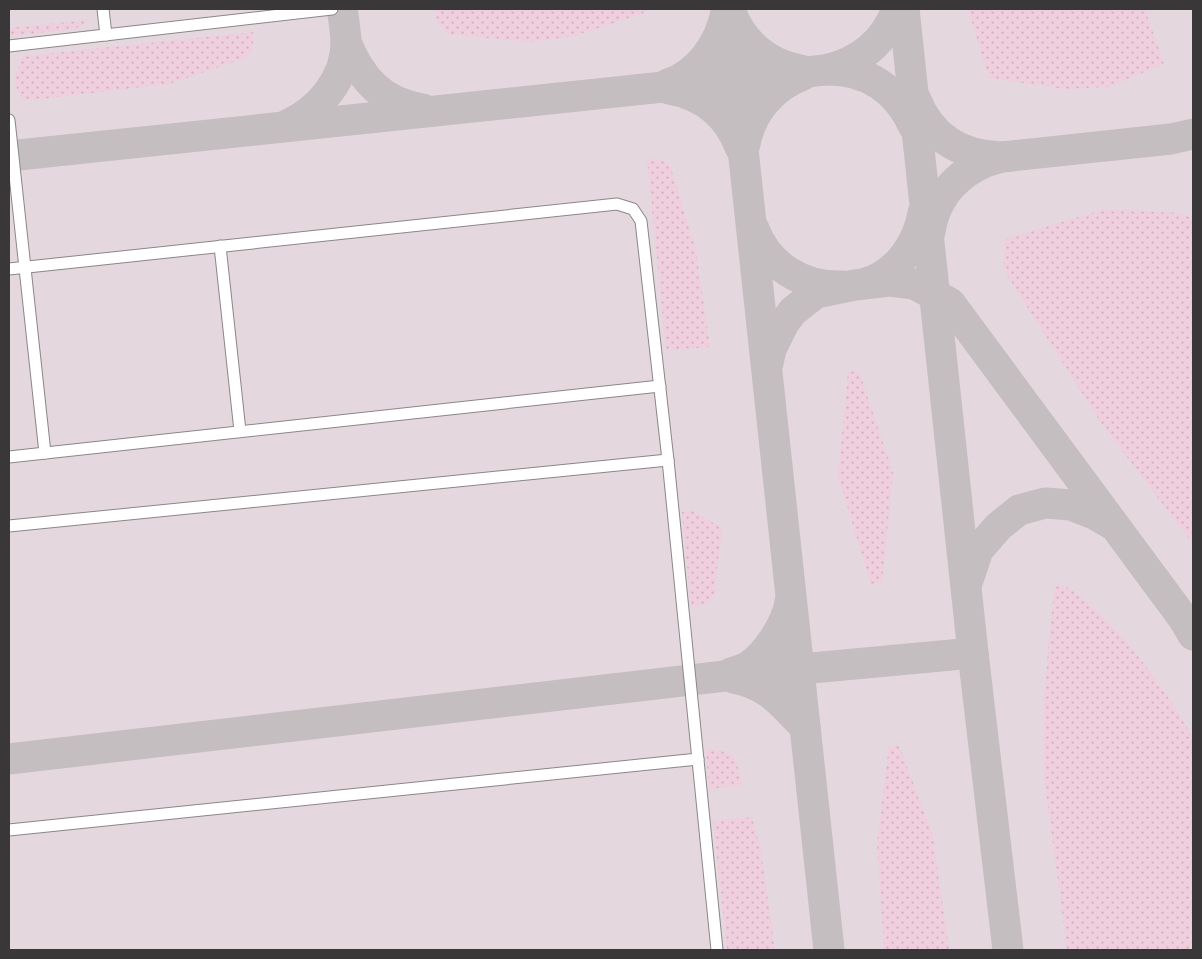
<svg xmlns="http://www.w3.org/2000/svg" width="1202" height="959" viewBox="0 0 1202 959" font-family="Lora,serif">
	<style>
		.built { fill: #e5d7de }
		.grass { fill: url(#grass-dots) }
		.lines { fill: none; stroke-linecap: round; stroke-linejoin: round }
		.taxiway { stroke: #c4bec0; stroke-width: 31 }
		.minor-casing { stroke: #8b8688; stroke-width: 13 }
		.minor { stroke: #fff; stroke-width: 11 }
	</style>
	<defs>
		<pattern id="grass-dots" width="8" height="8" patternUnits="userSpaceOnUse" patternTransform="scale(1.25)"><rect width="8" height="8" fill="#efcedd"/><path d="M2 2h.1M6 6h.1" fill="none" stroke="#ceb2be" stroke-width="1.8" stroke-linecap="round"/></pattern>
	</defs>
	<rect width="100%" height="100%" fill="#ede7e9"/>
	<!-- built -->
	<rect class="built" x="9" y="9" width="1184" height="941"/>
	<!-- grass -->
	<g class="grass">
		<path d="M434 9H649L644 13 574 36 531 42 447 34 438 23Z"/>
		<path d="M968 9H1145L1164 64 1108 87 1065 89 989 78Z"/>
		<path d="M87 20 84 24 75 29 9 36V28Z"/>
		<path d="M253 32V50L245 58 169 84 24 101C11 84 15 75 23 56Z"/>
		<path d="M647 159H659L670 165 696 250 710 347 666 350Z"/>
		<path d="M1105 209 1179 213 1193 218V544L1099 420 1003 269 1005 239Z"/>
		<path d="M859 371 893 473 882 582 871 584 838 476 848 372Z"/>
		<path d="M693 511 722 528 714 596 709 602 691 608 682 512Z"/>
		<path d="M1058 584C1070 587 1077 594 1086 602 1130 639 1164 688 1193 737V950H1067L1044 776V693L1054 590Z"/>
		<path d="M899 745 933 836 949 950H884L877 843 889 746Z"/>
		<path d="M706 749C738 752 735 755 742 785L709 789Z"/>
		<path d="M752 817 761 851 775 950H727L713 821Z"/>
	</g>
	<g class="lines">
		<!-- taxiway -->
		<g class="taxiway">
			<path d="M728 9 829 950"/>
			<path d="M904 9 973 653 1008 950"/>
			<path d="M731 12C742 43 768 64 800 70"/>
			<path d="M346 42C361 79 382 103 423 109"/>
			<path d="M826 70C868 69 897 89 914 127"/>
			<path d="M668 84C699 74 720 43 726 12"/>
			<path d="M669 89C703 95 728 115 740 147"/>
			<path d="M916 100C931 138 961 156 1001 157"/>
			<path d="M287 125C320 110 347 78 346 40 345 30 344 19 342 9"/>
			<path d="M745 144C751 112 772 87 803 75"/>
			<path d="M9 156 825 70C859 63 885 42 897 9"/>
			<path d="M754 229C768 266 802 287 842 286"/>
			<path d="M930 232C936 192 964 166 1002 157L1171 139 1193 134"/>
			<path d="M866 283C897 274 918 243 923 213"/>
			<path d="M768 363 771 349 784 323 793 311 816 293 855 285 890 281 914 284 950 303 1183 618 1193 635"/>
			<path d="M967 583 978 550 998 527 1019 510 1045 503 1071 505 1094 514 1111 524"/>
			<path d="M731 673C737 671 744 669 749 666 767 654 787 623 790 602"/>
			<path d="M734 678C769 685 781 703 805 727"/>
			<path d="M9 759 725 676 973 653"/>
		</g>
		<!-- minor casing -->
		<g class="minor-casing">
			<g id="minor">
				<path d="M103 9 106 35"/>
				<path d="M9 46 332 9"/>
				<path d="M9 120 45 453"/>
				<path d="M220 246 240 431"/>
				<path d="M9 269 617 204 633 209 641 221 668 460 717 950"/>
				<path d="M9 457 660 386"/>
				<path d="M9 526 668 460"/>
				<path d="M9 830 698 759"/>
			</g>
		</g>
		<!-- minor -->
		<use href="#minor" class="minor"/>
	</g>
	<!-- border -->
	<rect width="1202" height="959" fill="none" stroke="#393738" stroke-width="20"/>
</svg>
